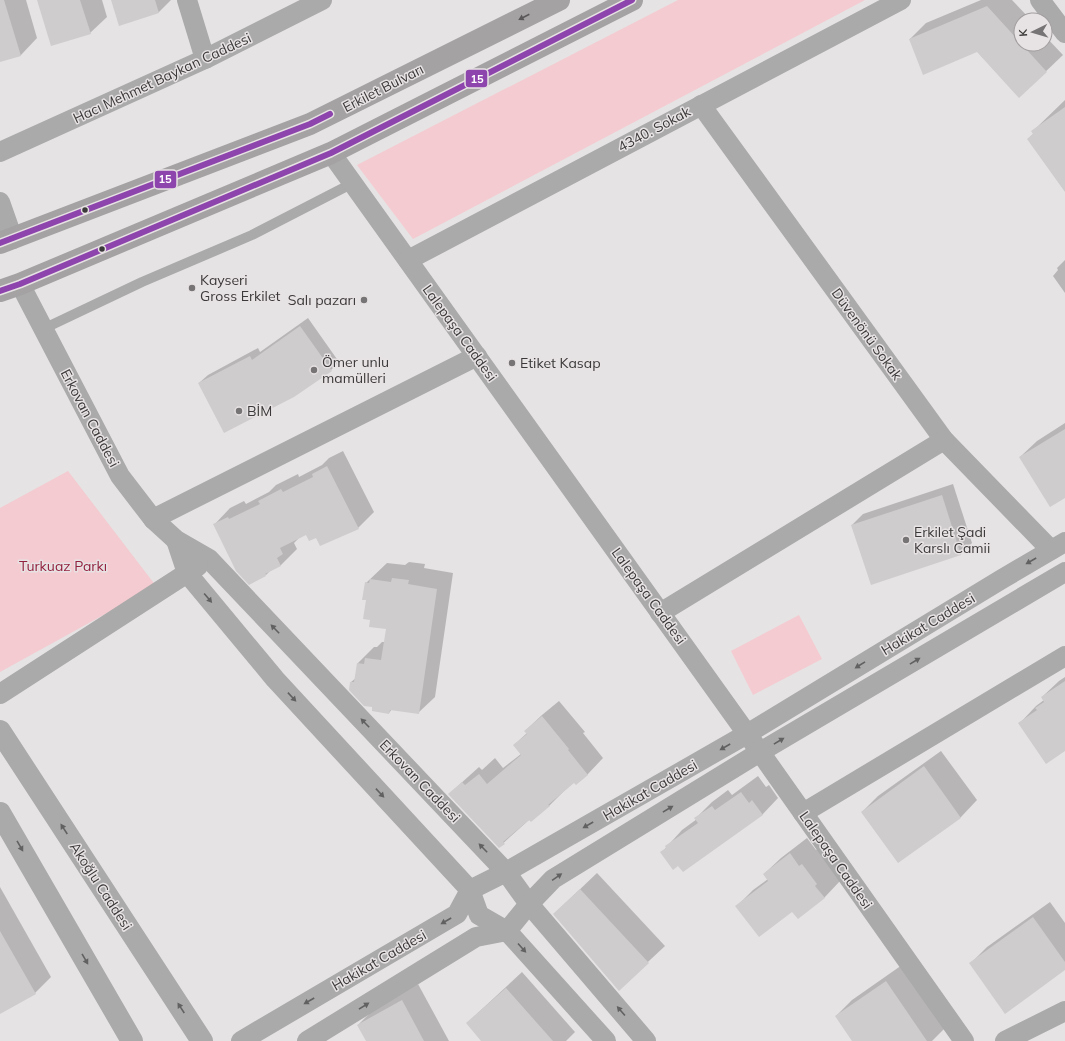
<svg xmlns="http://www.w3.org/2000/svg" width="1065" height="1041" viewBox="0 0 1065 1041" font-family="Mulish,sans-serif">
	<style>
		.green { fill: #f3cbd0 }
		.shadow { fill: #0003 }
		.building { fill: #cfcccd }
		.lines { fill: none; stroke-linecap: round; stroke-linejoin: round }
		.service { stroke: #aaa; stroke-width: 10 }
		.minor { stroke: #aaa; stroke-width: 20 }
		.tertiary { stroke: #aaa; stroke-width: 22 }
		.primary { stroke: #a4a2a3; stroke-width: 22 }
		.bus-1-casing { stroke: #e7e2e3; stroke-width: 9 }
		.bus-1 { stroke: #8e44ad; stroke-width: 6 }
		.oneway { fill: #5a5859 }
		.oneway2 { fill: #626161 }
		.bus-dot { fill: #3b3939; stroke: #e7e2e3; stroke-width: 1.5 }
		.poi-dot { fill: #777475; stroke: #e7e2e3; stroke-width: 1.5 }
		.labels { text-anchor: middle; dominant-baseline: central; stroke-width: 3; stroke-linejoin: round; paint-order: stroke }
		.street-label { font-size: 14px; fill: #3b3939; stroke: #e7e2e3 }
		.poi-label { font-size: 14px; fill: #3b3939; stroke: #e7e2e3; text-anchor: start }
		.park-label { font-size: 14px; fill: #92203e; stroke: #e7e2e3 }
		.line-badge { stroke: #e7e2e3; stroke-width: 1.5 }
		.badge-label { font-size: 11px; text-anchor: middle; font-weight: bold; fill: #fff }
	</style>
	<rect width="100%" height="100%" fill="#e6e3e4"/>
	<!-- green -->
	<g class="green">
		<path d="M678 0H865L413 239 357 165Z"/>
		<path d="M68 471 156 586 0 672V508Z"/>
		<path d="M799 615 822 659 753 695 731 651Z"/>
	</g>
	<!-- shadow -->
	<g class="shadow">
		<path d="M0 0H26L37 38 21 55 0 61Z"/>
		<path d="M38 0H102L107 17 90 33Z"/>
		<path d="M112 0H171L159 12Z"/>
		<path d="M981 0H1012L1031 20H1021V44H1045V36L1063 55 1019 97 977 51 910 39 926 23Z"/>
		<path d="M1065 100V191L1028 139 1034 133 1033 131Z"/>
		<path d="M1065 260V293L1053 276 1058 270 1057 268Z"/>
		<path d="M308 318 339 362 331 370 199 383 208 375 258 348 260 352Z"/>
		<path d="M1065 423V497L1020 457 1037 441Z"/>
		<path d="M343 451 374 512 358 528 316 536 306 534 299 538 294 543 297 549 281 565 270 571 266 575 214 525 230 508 244 501 246 504 269 492 276 485 298 474 299 477 322 465 329 458Z"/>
		<path d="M953 484 972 543 961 554 872 583 852 525 863 514Z"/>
		<path d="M409 562 425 564 424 568 453 573 435 697 418 713 392 709 389 713 374 706 351 682 356 678 358 663 374 647H377L382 642H385L387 628 371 620 366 583 387 563 405 565Z"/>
		<path d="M1065 677V750L1020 723 1036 706 1044 700 1042 697 1059 681Z"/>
		<path d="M559 701 585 732 583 733 603 758 587 775 574 782 566 789 549 806 530 819 499 847 449 794 479 767 482 770 495 758 503 768 521 754 514 745 527 733 525 731 542 715Z"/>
		<path d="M941 751 977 800 961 817 898 862 862 812 878 796Z"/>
		<path d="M758 776 766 787 769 785 778 798 762 815 679 864 662 852 682 830 697 819 696 818 712 802 728 790 732 795Z"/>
		<path d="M807 838 816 850 819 848 840 881 824 898 792 911 737 906 753 890 768 879 764 874 781 858Z"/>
		<path d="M597 873 665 946 619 989 554 914Z"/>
		<path d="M0 887 51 977 35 993 0 1009Z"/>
		<path d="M1050 902 1065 923V969L971 963 987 947Z"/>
		<path d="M902 965 945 1028 932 1041H853L836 1016 852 1000Z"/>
		<path d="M522 972 575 1032 566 1041H483L467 1023Z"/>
		<path d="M418 984 449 1041H367L358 1025 374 1009Z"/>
	</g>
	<!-- building -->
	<g class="building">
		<path d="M0 0H4L21 56 0 62Z"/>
		<path d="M37 0H80L91 34 51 46Z"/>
		<path d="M111 0H155L159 13 119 26Z"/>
		<path d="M987 6 1047 72 1019 98 977 52 923 75 909 39Z"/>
		<path d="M1065 107V192L1027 139 1033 134 1031 131Z"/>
		<path d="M300 326 332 371 294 397 224 433 198 383 250 356 252 360Z"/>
		<path d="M1065 429V498L1050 507 1019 457Z"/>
		<path d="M327 466 359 529 320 546 316 538 309 541 306 535 280 548 283 554 277 558 281 566 265 574 266 576 249 585 236 571 213 524 228 517 229 519 260 504 258 501 281 489 283 492 313 477 312 474Z"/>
		<path d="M942 495 961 555 871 585 851 525Z"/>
		<path d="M392 578 409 580 408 584 437 589 419 714 390 710 389 714 372 711V707L364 706 349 690 350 682H354L357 663 364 664 365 658 381 660 386 629 369 627 370 620 363 619 366 600H362L365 582 369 583 370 579 391 582Z"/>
		<path d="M1065 681V751L1046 764 1018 723 1037 710 1035 708 1044 702 1041 697Z"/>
		<path d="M542 716 569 749 568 750 588 775 576 785 574 783 548 805 550 806 531 822 529 820 503 842 505 844 499 848 448 794 462 782 465 785 479 774 487 784 494 778 521 755 513 745 527 734 524 731Z"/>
		<path d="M924 766 961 818 898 863 861 812Z"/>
		<path d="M741 792 749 803 752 800 763 815 683 872 678 866 673 870 660 852 666 848 665 846 698 823 694 818 712 806 715 810Z"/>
		<path d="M790 853 799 866 802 864 817 884 815 886 825 898 798 919 792 912 759 937 735 906 768 881 763 874Z"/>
		<path d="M580 889 649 963 619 991 553 914Z"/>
		<path d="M1033 917 1065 962V970L1005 1014 969 963Z"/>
		<path d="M0 931 36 994 0 1014Z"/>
		<path d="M886 981 927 1041H852L835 1016Z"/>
		<path d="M506 988 553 1041H481L466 1023Z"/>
		<path d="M402 1000 424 1041H366L357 1025Z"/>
	</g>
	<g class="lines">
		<!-- service -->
		<path class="service" d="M43 329 142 282 252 235 353 183"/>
		<!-- minor -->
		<g class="minor">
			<path d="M187 0 205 59"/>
			<path d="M1040 0 1065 33"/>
			<path d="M701 105 944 440 1051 550"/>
			<path d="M0 152 205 59 322 0"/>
			<path d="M331 153 760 752 964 1041"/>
			<path d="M0 202 13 239"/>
			<path d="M408 260 901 0"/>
			<path d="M20 284 120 476 153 519 176 540 209 559 506 872 529 904 646 1041"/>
			<path d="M153 519 477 356"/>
			<path d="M176 540 187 573 275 679 470 890 479 915 507 931 606 1041"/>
			<path d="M660 613 944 440"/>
			<path d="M0 694 198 566"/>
			<path d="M803 813 1065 656"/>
			<path d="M241 1041 457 914 470 890 506 872 747 734 1002 579 1065 542"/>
			<path d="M307 1041 476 937 507 931 529 904 553 879 760 752 1065 572"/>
			<path d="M1005 1041 1065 1011"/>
		</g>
		<!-- tertiary -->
		<g class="tertiary">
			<path d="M0 731 202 1041"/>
			<path d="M0 813 132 1041"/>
		</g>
		<!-- primary -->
		<g class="primary">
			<path d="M0 243 310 124 559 0"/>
			<path d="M0 291 20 284 331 153 632 0"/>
		</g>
		<!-- bus-1 casing -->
		<g class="bus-1-casing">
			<g id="bus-1">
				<path d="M0 243 310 124 330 114"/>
				<path d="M0 291 20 284 331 153 632 0"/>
			</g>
		</g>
		<!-- bus-1 -->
		<use href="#bus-1" class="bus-1"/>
	</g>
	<!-- one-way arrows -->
	<defs><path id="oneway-solid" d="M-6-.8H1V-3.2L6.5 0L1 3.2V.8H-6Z"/></defs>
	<use class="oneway" href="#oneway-solid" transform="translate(524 17) rotate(153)"/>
	<g class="oneway2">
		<use href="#oneway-solid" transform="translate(1031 561) rotate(150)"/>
		<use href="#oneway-solid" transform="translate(208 598) rotate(50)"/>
		<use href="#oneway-solid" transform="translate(275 629) rotate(-134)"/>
		<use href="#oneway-solid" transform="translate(915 661) rotate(-31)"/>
		<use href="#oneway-solid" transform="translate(860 665) rotate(148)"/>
		<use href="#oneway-solid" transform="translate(292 697) rotate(47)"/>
		<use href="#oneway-solid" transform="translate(365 723) rotate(-134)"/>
		<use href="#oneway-solid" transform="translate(779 741) rotate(-31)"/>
		<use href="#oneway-solid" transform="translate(725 747) rotate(150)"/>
		<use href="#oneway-solid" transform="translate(380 793) rotate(47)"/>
		<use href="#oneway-solid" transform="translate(668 809) rotate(-31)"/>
		<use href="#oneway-solid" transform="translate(588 825) rotate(150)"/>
		<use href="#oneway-solid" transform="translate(64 829) rotate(-123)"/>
		<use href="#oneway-solid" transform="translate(20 846) rotate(60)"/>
		<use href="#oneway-solid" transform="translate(483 848) rotate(-134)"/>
		<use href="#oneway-solid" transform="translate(557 877) rotate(-35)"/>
		<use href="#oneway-solid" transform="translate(446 921) rotate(150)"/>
		<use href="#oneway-solid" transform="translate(522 948) rotate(48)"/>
		<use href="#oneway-solid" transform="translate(85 959) rotate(60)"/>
		<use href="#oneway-solid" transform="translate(309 1001) rotate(150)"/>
		<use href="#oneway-solid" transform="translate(364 1006) rotate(-32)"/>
		<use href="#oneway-solid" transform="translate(181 1008) rotate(-123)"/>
		<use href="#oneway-solid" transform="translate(621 1011) rotate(-131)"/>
	</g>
	<!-- markers -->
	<g class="bus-dot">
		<circle cx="85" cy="210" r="3.5"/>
		<circle cx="102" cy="249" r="3.5"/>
	</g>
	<g class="poi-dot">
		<circle cx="192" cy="288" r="4"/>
		<circle cx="364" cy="300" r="4"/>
		<circle cx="512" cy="363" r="4"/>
		<circle cx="314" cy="370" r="4"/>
		<circle cx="239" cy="411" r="4"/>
		<circle cx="906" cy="540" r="4"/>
	</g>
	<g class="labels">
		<!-- street labels -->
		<g class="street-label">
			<text transform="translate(162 78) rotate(-25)">Hacı Mehmet Baykan Caddesi</text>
			<text transform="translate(383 88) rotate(-27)">Erkilet Bulvarı</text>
			<text transform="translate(654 129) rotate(-28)">4340. Sokak</text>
			<text transform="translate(460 333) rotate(54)">Lalepaşa Caddesi</text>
			<text transform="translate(867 334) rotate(54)">Düvenönü Sokak</text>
			<text transform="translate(90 418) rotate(62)">Erkovan Caddesi</text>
			<text transform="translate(649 596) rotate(54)">Lalepaşa Caddesi</text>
			<text transform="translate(928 624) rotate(-31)">Hakikat Caddesi</text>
			<text transform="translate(420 781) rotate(46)">Erkovan Caddesi</text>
			<text transform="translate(650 790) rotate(-30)">Hakikat Caddesi</text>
			<text transform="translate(836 860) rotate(55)">Lalepaşa Caddesi</text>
			<text transform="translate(101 886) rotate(57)">Akoğlu Caddesi</text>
			<text transform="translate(379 960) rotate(-30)">Hakikat Caddesi</text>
		</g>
		<!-- poi labels -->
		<g class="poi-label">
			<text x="200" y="280">Kayseri<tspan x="200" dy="16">Gross Erkilet</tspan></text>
			<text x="356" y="300" text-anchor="end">Salı pazarı</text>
			<text x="322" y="362">Ömer unlu<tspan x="322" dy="16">mamülleri</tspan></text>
			<text x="520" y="363">Etiket Kasap</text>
			<text x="247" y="411">BİM</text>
			<text x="914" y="532">Erkilet Şadi<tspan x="914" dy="16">Karslı Camii</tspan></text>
		</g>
		<!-- park labels -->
		<g class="park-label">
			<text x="63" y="566">Turkuaz Parkı</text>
		</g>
	</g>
	<g class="line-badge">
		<rect x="465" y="69" width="23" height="19" rx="4" fill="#8e44ad"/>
		<rect x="154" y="170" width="23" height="19" rx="4" fill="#8e44ad"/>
	</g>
	<g class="badge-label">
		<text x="477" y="83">15</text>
		<text x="165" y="183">15</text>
	</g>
	<!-- north arrow -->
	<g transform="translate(1033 32) rotate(265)"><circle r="19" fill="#e7e2e3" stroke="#a29e9f"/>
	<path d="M0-3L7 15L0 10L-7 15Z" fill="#777475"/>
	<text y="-6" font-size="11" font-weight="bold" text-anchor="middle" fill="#3b3939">K</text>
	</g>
</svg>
